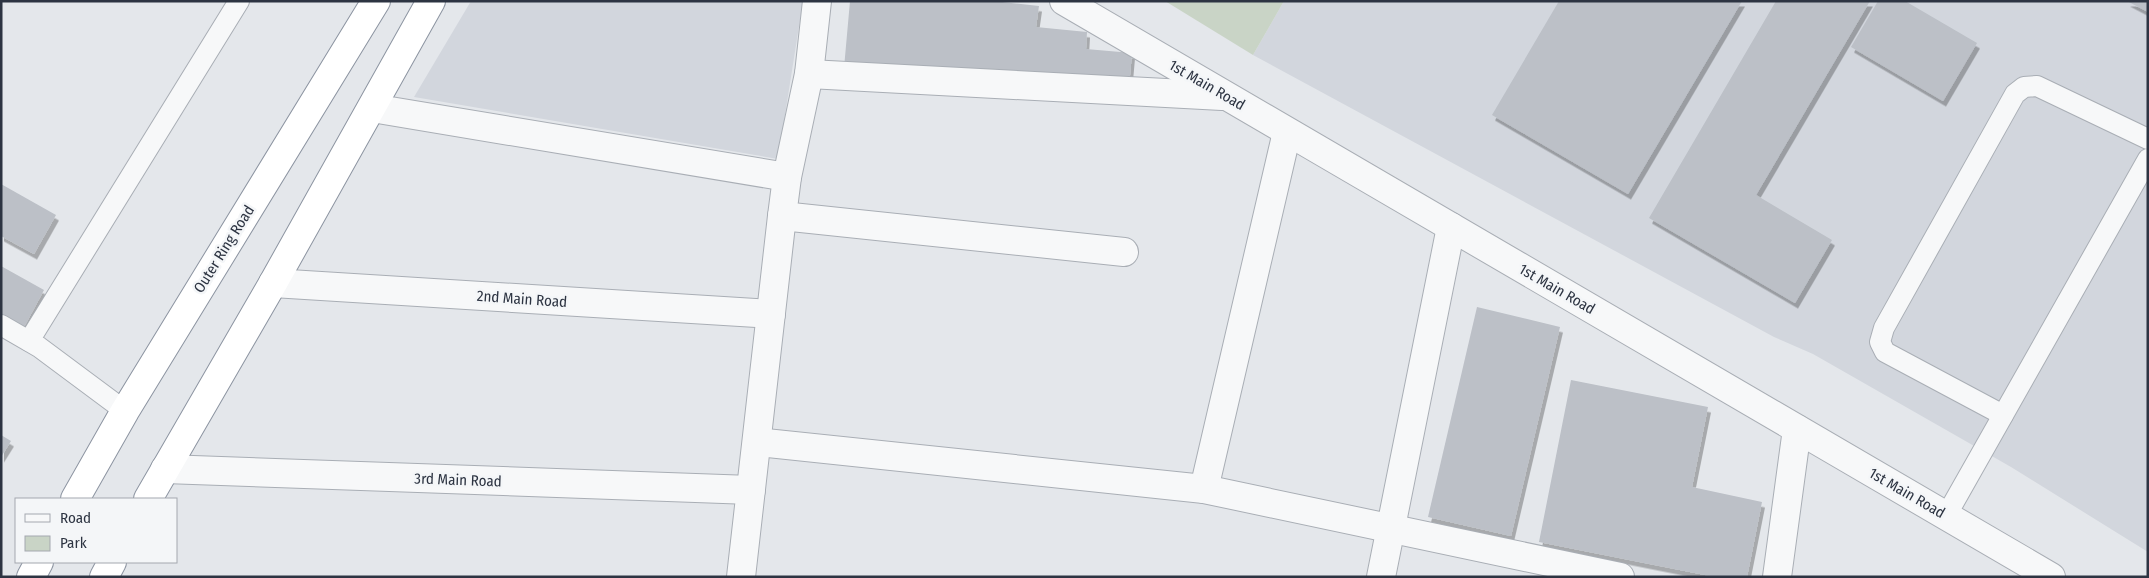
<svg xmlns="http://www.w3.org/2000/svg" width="2149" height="578" viewBox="0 0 2149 578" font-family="'Fira Sans Condensed',sans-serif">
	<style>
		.built { fill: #d2d6dd }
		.green { fill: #c9d4c6 }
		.building { fill: #bcc0c7; filter: url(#shadow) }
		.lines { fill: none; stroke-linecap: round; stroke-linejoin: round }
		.lane-casing { stroke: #a9aeb5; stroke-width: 22 }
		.street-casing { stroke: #a9aeb5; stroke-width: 30 }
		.highway-casing { stroke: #8c94a1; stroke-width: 30 }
		.lane { stroke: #f7f8f9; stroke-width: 20 }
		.street { stroke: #f7f8f9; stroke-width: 28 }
		.highway { stroke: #fff; stroke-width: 28 }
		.labels { text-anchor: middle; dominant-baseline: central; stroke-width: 5; stroke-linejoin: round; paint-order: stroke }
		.street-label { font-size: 15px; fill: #2d3442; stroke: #f4f6f8 }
	</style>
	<defs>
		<filter id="shadow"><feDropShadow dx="3" dy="5.5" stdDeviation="0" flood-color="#0004"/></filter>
	</defs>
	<rect width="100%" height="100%" fill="#e4e7eb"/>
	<!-- built -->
	<g class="built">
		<path d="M471 1H803L778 159 414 97Z"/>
		<path d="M1284 1H2148V552L2011 467 1813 354 1774 337 1253 55Z"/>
	</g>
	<!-- green -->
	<path class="green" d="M1165 1H1284L1253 55Z"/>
	<!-- building -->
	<g class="building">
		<path d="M850 1H993L1039 6 1036 27 1087 32 1086 49 1132 53 1129 87 844 68Z"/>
		<path d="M1559 1H1742L1628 194 1492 115Z"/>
		<path d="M1776 1H1870L1756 195 1832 240 1795 303 1649 218Z"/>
		<path d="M1878 1H1905L1977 43 1943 101 1851 47Z"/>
		<path d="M2127 1H2148V12Z"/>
		<path d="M1 184 56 215 34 254 1 236Z"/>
		<path d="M1 266 44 290 23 329 1 317Z"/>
		<path d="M1477 307 1560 327 1511 536 1428 517Z"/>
		<path d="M1571 380 1708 407 1692 487 1762 502 1747 577H1715L1539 542Z"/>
		<path d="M1 435 11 441 1 457Z"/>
	</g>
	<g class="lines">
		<!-- lane casing -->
		<g class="lane-casing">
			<g id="lane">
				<path d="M1 325 39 347 125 411"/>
				<path d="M29 341 239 1"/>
				<path d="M2003 415 1885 352 1880 342 1884 328 2015 94 2024 87 2037 86 2148 139"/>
				<path d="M1946 516 2148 159"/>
			</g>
		</g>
		<!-- street casing -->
		<g class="street-casing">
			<g id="street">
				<path d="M1064 1 2051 577"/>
				<path d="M809 74 1222 96"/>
				<path d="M372 108 787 177"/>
				<path d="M782 216 1124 252"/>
				<path d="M273 283 771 314"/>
				<path d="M757 442 1204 489 1620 577"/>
				<path d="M165 469 751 490"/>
				<path d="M1204 489 1287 132"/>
				<path d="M741 577 782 216 787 177 809 74 817 1"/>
				<path d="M1381 577 1451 227"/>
				<path d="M1777 577 1797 429"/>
			</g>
		</g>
		<!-- highway casing -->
		<g class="highway-casing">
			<g id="highway">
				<path d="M75 499 125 411 376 1"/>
				<path d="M148 499 273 283 431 1"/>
				<path d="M31 577 39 562"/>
				<path d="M104 577 112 562"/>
			</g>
		</g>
		<!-- lane -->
		<use href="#lane" class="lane"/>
		<!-- street -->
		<use href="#street" class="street"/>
		<!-- highway -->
		<use href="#highway" class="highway"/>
	</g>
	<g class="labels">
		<!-- street labels -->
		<g class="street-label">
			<text transform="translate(1207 85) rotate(30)">1st Main Road</text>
			<text transform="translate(224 249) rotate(-58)">Outer Ring Road</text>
			<text transform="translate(1557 289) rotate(30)">1st Main Road</text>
			<text transform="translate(522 299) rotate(4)">2nd Main Road</text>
			<text transform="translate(458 480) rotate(2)">3rd Main Road</text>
			<text transform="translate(1907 493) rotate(30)">1st Main Road</text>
		</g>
	</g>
	<!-- border -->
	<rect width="2149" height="578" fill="none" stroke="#2d3442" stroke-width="5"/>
	<!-- legend -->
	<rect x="15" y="498" width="162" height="65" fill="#f4f6f8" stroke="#a4a8af"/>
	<rect x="25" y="514" width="25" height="8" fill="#f7f8f9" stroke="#a4a8af"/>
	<text x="60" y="523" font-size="15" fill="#2d3442">Road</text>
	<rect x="25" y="536" width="25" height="15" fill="#c9d4c6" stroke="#a4a8af"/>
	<text x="60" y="548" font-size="15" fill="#2d3442">Park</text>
</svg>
